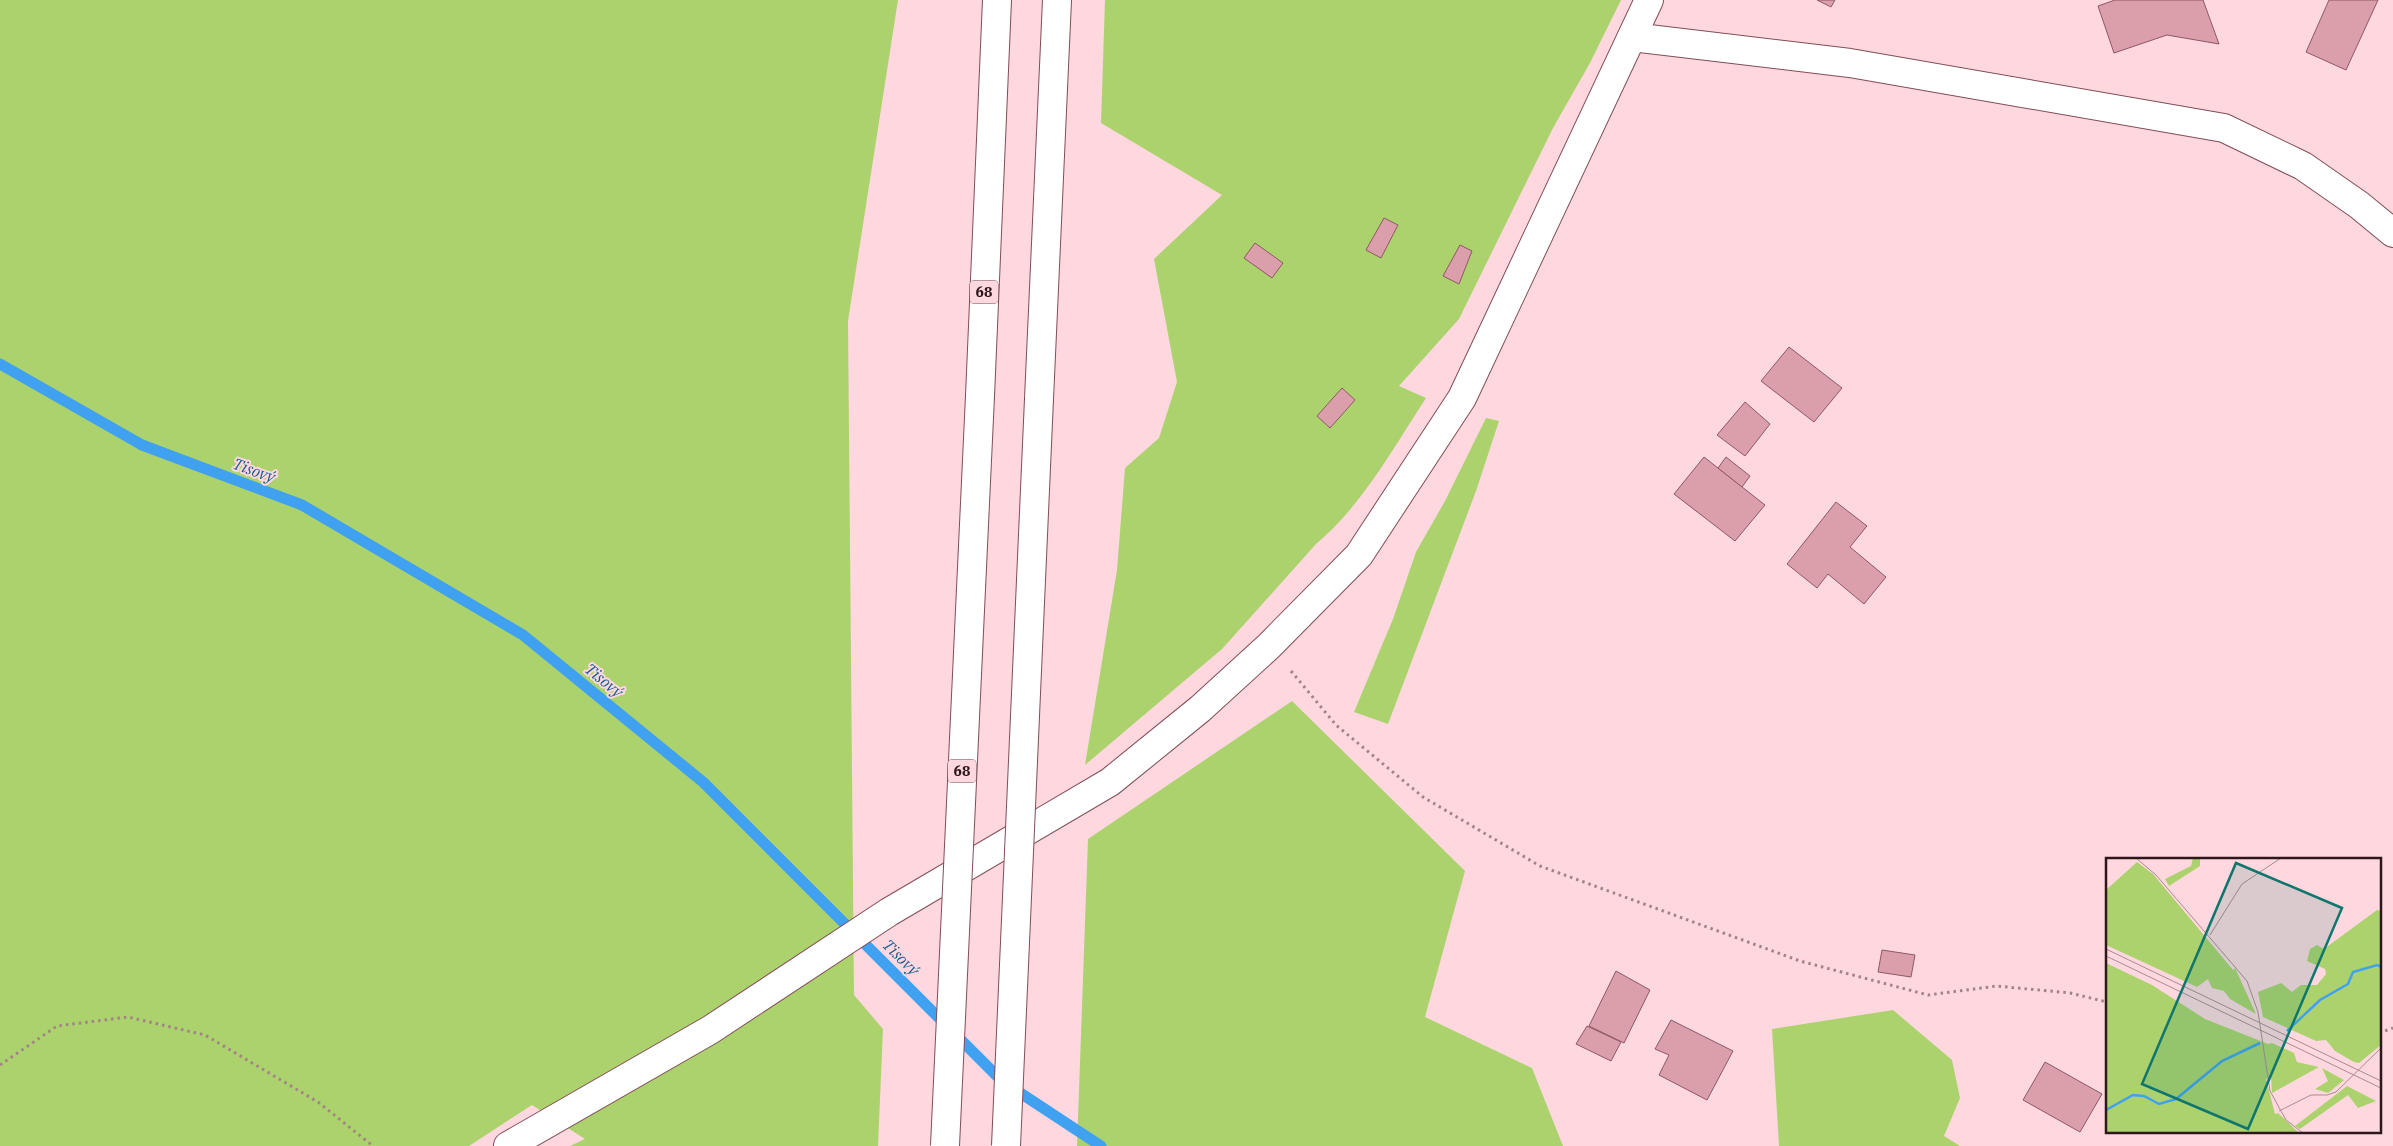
<svg xmlns="http://www.w3.org/2000/svg" width="2393" height="1146" viewBox="0 0 2393 1146" font-family="'IBM Plex Serif',serif">
	<style>
		.green { fill: #acd26d }
		.lines { fill: none; stroke-linecap: round; stroke-linejoin: round }
		.stream { stroke: #3fa1ef; stroke-width: 11 }
		.building { fill: #db9fab; stroke: #8e5863 }
		.minor-casing { stroke: #814d58; stroke-width: 30 }
		.highway-casing { stroke: #814d58; stroke-width: 30 }
		.path { stroke: #a28389; stroke-width: 3; stroke-dasharray: 2.5 4; stroke-linecap: butt }
		.minor { stroke: #fff; stroke-width: 28 }
		.highway { stroke: #fff; stroke-width: 28 }
		.highway-bridge-casing { stroke: #814d58; stroke-width: 30; stroke-linecap: butt }
		.highway-bridge { stroke: #fff; stroke-width: 28 }
		.labels { text-anchor: middle; dominant-baseline: central; stroke-width: 4; stroke-linejoin: round; paint-order: stroke }
		.shield { fill: #fed8de; stroke: #6c5156; stroke-width: 1 }
		.shield-label { font-size: 14px; font-weight: bold; fill: #2d171c }
		.water-label { font-size: 16px; font-style: italic; fill: #155a8d; stroke: #fed8de }
		.inset-river { fill: none; stroke: #3fa1ef; stroke-width: 2.5 }
		.inset-road { fill: none; stroke: #aa8b90; stroke-width: 1 }
		.view { fill: #0f766e; fill-opacity: 0.15; stroke: #0f766e; stroke-width: 2.5 }
		.inset-edge { fill: none; stroke: #2d171c; stroke-width: 2.5 }
	</style>
	<rect width="100%" height="100%" fill="#fed8de"/>
	<!-- green -->
	<g class="green">
		<path d="M0 0H898L848 321 854 995 883 1029 878 1146H570L585 1139 532 1105 469 1146H0Z"/>
		<path d="M1105 0H1621L1590 63 1553 128 1459 319 1399 386 1426 398C1394 447 1361 507 1316 544L1222 649 1085 765 1117 570 1125 468 1159 438 1177 382 1154 259 1222 195 1101 123Z"/>
		<path d="M1486 418 1499 421 1476 491 1388 724 1354 712 1393 619 1416 552 1445 501Z"/>
		<path d="M1292 701 1465 871 1425 1017 1532 1068 1563 1146H1077L1088 839Z"/>
		<path d="M1893 1010 1952 1060 1960 1098 1944 1136 1960 1146H1779L1772 1029Z"/>
	</g>
	<g class="lines">
		<!-- stream -->
		<path class="stream" d="M0 364 142 445 302 505 523 635 703 782 1002 1081 1101 1146"/>
	</g>
	<!-- building -->
	<g class="building">
		<path d="M1817 0H1835L1831 7Z"/>
		<path d="M2115 0H2203L2219 44 2167 35 2114 53 2098 6Z"/>
		<path d="M2329 0H2378L2346 70 2306 52Z"/>
		<path d="M1384 218 1398 225 1381 258 1366 250Z"/>
		<path d="M1255 243 1283 263 1272 278 1244 258Z"/>
		<path d="M1460 245 1472 251 1459 284 1443 276Z"/>
		<path d="M1789 347 1842 388 1814 422 1761 381Z"/>
		<path d="M1342 388 1355 400 1330 428 1317 416Z"/>
		<path d="M1745 402 1770 424 1745 456 1717 435Z"/>
		<path d="M1704 457 1765 505 1735 541 1674 494Z"/>
		<path d="M1726 457 1750 476 1742 487 1718 468Z"/>
		<path d="M1836 502 1867 526 1850 547 1886 577 1864 604 1828 574 1817 588 1787 564Z"/>
		<path d="M1882 950 1915 955 1911 977 1878 972Z"/>
		<path d="M1616 971 1650 990 1624 1043 1589 1026Z"/>
		<path d="M1671 1020 1733 1051 1707 1100 1659 1075 1669 1055 1655 1049Z"/>
		<path d="M1587 1026 1621 1042 1611 1061 1576 1044Z"/>
		<path d="M2045 1062 2102 1094 2080 1132 2023 1100Z"/>
	</g>
	<g class="lines">
		<!-- minor casing -->
		<g class="minor-casing">
			<g id="minor">
				<path d="M1632 37 1850 63 2224 128 2303 166 2359 205 2393 233"/>
				<path d="M508 1146 710 1030 889 912 1110 782 1200 709 1269 646 1359 555 1462 398 1649 0"/>
			</g>
		</g>
		<!-- highway casing -->
		<g class="highway-casing">
			<g id="highway">
				<path d="M980 396 997 0"/>
				<path d="M1039 399 1057 0"/>
			</g>
		</g>
		<!-- path -->
		<g class="path">
			<path d="M1291 671 1336 725 1423 797 1540 866 1800 961 1928 995 1997 986 2070 993 2107 1002"/>
			<path d="M2379 1033 2393 1028"/>
			<path d="M0 1065 57 1026 128 1017 205 1035 318 1102 373 1146"/>
		</g>
		<!-- minor -->
		<use href="#minor" class="minor"/>
		<!-- highway -->
		<use href="#highway" class="highway"/>
		<!-- highway-bridge casing -->
		<g class="highway-bridge-casing">
			<g id="highway-bridge">
				<path d="M945 1146 980 396"/>
				<path d="M1006 1146 1039 399"/>
			</g>
		</g>
		<!-- highway-bridge -->
		<use href="#highway-bridge" class="highway-bridge"/>
	</g>
	<g class="labels">
		<!-- shield labels -->
		<g class="shield">
			<rect x="970" y="280.5" width="28" height="23" rx="4"/>
			<rect x="948" y="759.5" width="28" height="23" rx="4"/>
		</g>
		<g class="shield-label">
			<text x="984" y="292">68</text>
			<text x="962" y="771">68</text>
		</g>
		<!-- water labels -->
		<g class="water-label">
			<text transform="translate(254 470) rotate(20)">Tisový</text>
			<text transform="translate(604 680) rotate(39)">Tisový</text>
			<text transform="translate(901 957) rotate(45)">Tisový</text>
		</g>
	</g>
	<!-- overview -->
	<g transform="translate(2106 858)">
		<rect width="275" height="275" fill="#fed8de"/>
		<path d="M87 0H94V8L63 28 59 21 85 8ZM31 4 47 16 127 112 129 110 150 156 124 141 118 133 106 130 102 121 91 129 0 87V32ZM271 52 275 53V187L253 205 248 204 229 193 220 182 210 183 157 159 152 134 175 125 186 134 195 127H211L220 116 219 111 201 103 204 91 211 87 218 91ZM0 105 46 127 99 161 162 186 166 185 188 195 191 204 213 209 166 235 165 218 160 221 169 256 172 255 192 274 0 275ZM216 210 238 222 222 235 209 231 222 223ZM241 228 270 243 252 250 242 237 194 271 189 268Z" fill="#acd26d"/>
		<path class="inset-river" d="M181 173 214 142 242 126 247 114 271 107 275 109M0 252 27 237 38 238 53 246 70 241 116 203 154 185"/>
		<path class="inset-road" d="M30 0 50 17 141 123 152 154 164 233 180 262 197 275M104 77 136 26 175 0M0 91 275 223M0 98 275 230M173 253 205 237H221L230 234 275 190"/>
		<path class="view" d="M130 5 236 50 142 271 36 226Z"/>
		<rect width="275" height="275" class="inset-edge"/>
	</g>
</svg>
